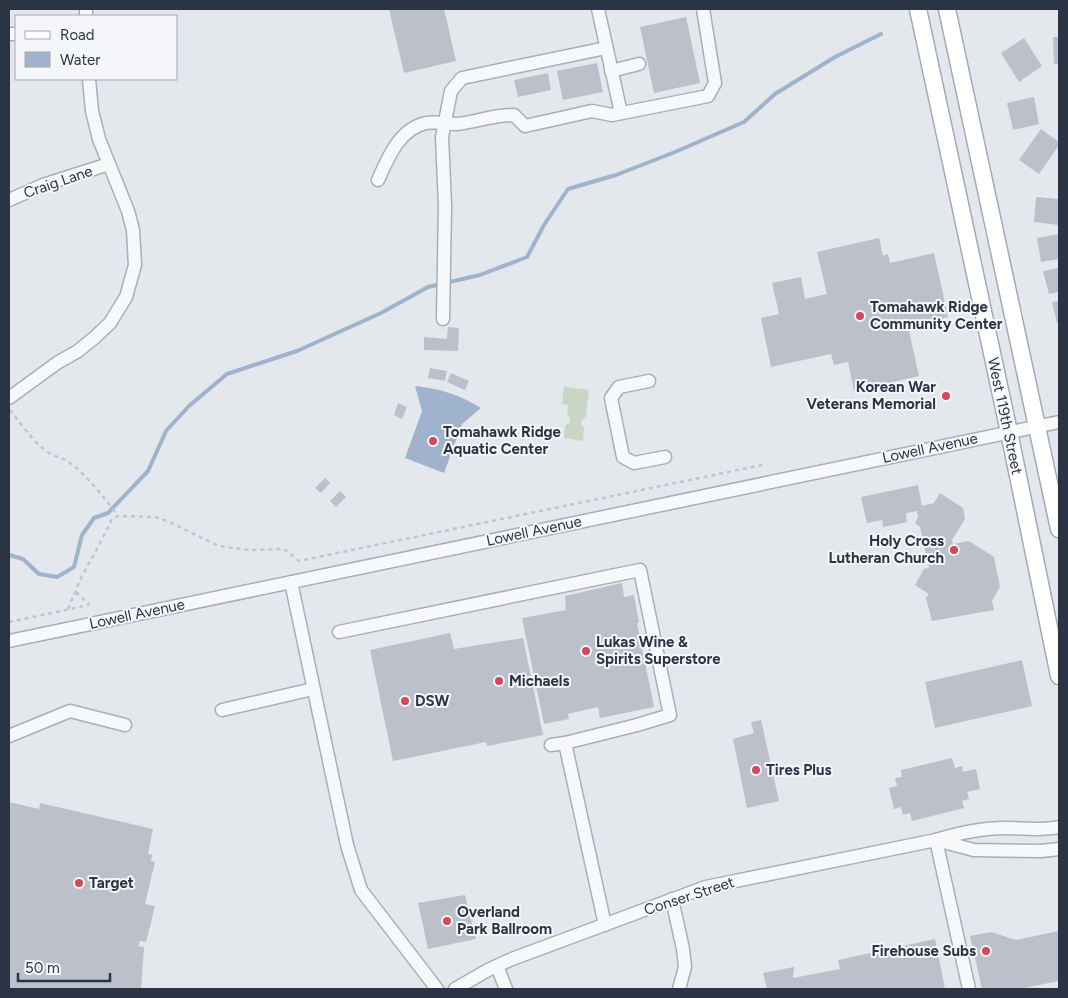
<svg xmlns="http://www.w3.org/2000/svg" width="1068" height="998" viewBox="0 0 1068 998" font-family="Figtree,sans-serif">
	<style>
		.green { fill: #c9d6c5 }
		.water { fill: #9fb4cc }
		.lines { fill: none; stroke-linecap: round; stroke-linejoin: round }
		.stream { stroke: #9fb4cc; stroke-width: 4 }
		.building { fill: #bbc0ca }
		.minor-casing { stroke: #a9aeb7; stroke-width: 15 }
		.major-casing { stroke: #a3abb8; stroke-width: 19 }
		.path { stroke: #c2c5cb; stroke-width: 2.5; stroke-dasharray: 4 4; stroke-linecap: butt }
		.minor { stroke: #f7f8fa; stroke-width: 12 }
		.major { stroke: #fff; stroke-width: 16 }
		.poi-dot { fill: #d1495b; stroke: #f4f6f9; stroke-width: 2 }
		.labels { text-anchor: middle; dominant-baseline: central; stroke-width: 4; stroke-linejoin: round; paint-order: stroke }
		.street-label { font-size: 15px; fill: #2b3445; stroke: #f4f6f9 }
		.poi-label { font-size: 15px; font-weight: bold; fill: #2b3445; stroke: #f4f6f9; text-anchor: start }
	</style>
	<rect width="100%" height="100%" fill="#e4e7ec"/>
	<!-- green -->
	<path class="green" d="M564 387 589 390 586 416 582 420 581 424 584 428 583 441 564 438 565 426 569 423 570 418 567 414 568 405 562 404Z"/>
	<!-- water -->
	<path class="water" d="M415 386C441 389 458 394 481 408L462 424 444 473 405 458 422 411Z"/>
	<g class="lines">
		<!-- stream -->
		<path class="stream" d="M9 555 23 559 39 574 57 577 74 567 82 535 94 518 108 513 148 471 166 431 189 406 227 374 297 351 381 313 428 287 480 275 527 257 544 225 568 189 616 175 675 152 744 122 775 94 835 57 881 34"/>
	</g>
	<!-- building -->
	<g class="building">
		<path d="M389 9H444L456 61 404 73Z"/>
		<path d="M686 17 700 83 654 93 640 27Z"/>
		<path d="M1053 37H1059V64H1054Z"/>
		<path d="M1024 38 1042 66 1019 82 1001 53Z"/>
		<path d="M597 63 603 92 563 100 557 71Z"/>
		<path d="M548 73 551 90 518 97 514 80Z"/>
		<path d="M1034 97 1039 124 1013 130 1007 103Z"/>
		<path d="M1041 129 1059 142V145L1039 174 1019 160Z"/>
		<path d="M1036 197 1059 199V225L1034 222Z"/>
		<path d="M1059 234V259L1041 262 1037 238Z"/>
		<path d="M879 238 883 256 888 254 890 263 934 253 948 317 908 326 919 376 854 391 848 362 834 365 831 354 771 367 761 318 779 314 772 283 801 277 805 299 827 294 817 252Z"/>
		<path d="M1059 268V292L1049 294 1043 271Z"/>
		<path d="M1059 301V323H1057L1052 302Z"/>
		<path d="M448 327 459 328 458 351 424 350V337L447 339Z"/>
		<path d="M430 368 447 371 445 381 428 378Z"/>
		<path d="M451 373 469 381 465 390 447 382Z"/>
		<path d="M398 403 407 407 402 419 394 415Z"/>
		<path d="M325 478 330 483 321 493 315 488Z"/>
		<path d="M918 485 922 506 934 503 940 493 963 508 965 519 952 540 953 544 969 541 994 557 1000 587 992 601 994 610 932 621 926 598 929 594 915 585 924 569 929 568 920 527 915 523 918 517 917 511 906 513 907 522 883 527 882 520 867 523 861 497Z"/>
		<path d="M340 491 346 497 336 507 330 501Z"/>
		<path d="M622 583 624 597 634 595 639 623H637L654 707 600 718 598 707 568 714 569 719 544 724 522 618 566 610 565 596Z"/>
		<path d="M450 633 454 649 523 638 543 735 487 746 486 742 393 761 370 650Z"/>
		<path d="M1022 660 1032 706 935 728 925 682Z"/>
		<path d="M761 720 779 801 747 808 733 739 754 733 751 722Z"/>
		<path d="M952 758 955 768 962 766 963 772 976 769 980 789 967 792 969 799 962 801 964 808 912 821 910 813 903 815 901 807 894 809 889 788 897 786 895 778 902 777 901 770Z"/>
		<path d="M9 802 39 809 40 803 153 829 148 854 152 855 151 861 155 862 145 904 155 906 146 942 140 941 138 946 144 947 141 989H9Z"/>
		<path d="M465 895 476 939 428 949 418 903Z"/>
		<path d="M1059 931V981L1019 989H982L970 936 991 932 1016 940Z"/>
		<path d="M935 939 945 989H767L763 973 794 967 793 978 840 969 838 960Z"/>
	</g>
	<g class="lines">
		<!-- minor casing -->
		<g class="minor-casing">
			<g id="minor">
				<path d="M86 9V16"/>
				<path d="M598 9 621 113"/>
				<path d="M9 34H16"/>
				<path d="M611 71 639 64"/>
				<path d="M378 180C388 158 399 129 426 123 436 121 447 124 457 124 477 122 492 115 514 115L525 126 592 111 612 115 708 96 715 83 703 9"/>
				<path d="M9 200 43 185 109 164"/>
				<path d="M443 319 445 206 442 137 451 91 462 78 606 48"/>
				<path d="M649 381 619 387 611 398 623 457 634 463 665 457"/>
				<path d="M9 398 57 363 78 351 94 338 110 323 126 297 135 265 133 230 128 211 99 139 92 111 89 79"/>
				<path d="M291 582 347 845 361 890 437 989"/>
				<path d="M339 632 640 570 670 715 637 725 565 743"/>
				<path d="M9 641 1059 422"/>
				<path d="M222 710 313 689"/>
				<path d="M9 736 70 711 125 725"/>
				<path d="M551 745 565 743 605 925"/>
				<path d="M936 840 969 989"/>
				<path d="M936 840 974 850 1041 851 1059 849"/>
				<path d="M672 899 683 949 685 967 679 989"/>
				<path d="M497 966 506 989"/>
				<path d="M455 989 488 970 512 959 706 887 936 840C959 833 981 828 1005 828 1024 828 1041 831 1059 827"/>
			</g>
		</g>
		<!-- major casing -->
		<g class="major-casing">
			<g id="major">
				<path d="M918 9 1009 432 1059 676"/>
				<path d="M947 9 1059 529"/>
			</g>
		</g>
		<!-- path -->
		<g class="path">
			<path d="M10 410C21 424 32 440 46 451 52 456 60 457 67 461 83 471 106 499 118 516"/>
			<path d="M76 592 89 605"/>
			<path d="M68 609 81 578 99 545 112 519 118 516 155 517 167 521 219 546 250 550 284 549 299 561 762 465"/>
			<path d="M9 622 89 605"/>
		</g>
		<!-- minor -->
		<use href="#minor" class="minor"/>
		<!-- major -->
		<use href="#major" class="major"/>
	</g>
	<!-- markers -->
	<g class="poi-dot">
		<circle cx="860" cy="316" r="5"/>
		<circle cx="946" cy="396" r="5"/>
		<circle cx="433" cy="441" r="5"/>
		<circle cx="954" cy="550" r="5"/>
		<circle cx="586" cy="651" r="5"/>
		<circle cx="499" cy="681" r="5"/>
		<circle cx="405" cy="701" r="5"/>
		<circle cx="756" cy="770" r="5"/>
		<circle cx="79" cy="883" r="5"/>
		<circle cx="447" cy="921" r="5"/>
		<circle cx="986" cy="951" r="5"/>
	</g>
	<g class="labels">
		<!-- street labels -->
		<g class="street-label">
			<text transform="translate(58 182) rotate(-19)">Craig Lane</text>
			<text transform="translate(1005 416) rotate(78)">West 119th Street</text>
			<text transform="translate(930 448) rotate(-12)">Lowell Avenue</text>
			<text transform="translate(534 531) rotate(-12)">Lowell Avenue</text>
			<text transform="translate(137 614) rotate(-12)">Lowell Avenue</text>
			<text transform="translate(689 896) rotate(-18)">Conser Street</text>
		</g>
		<!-- poi labels -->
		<g class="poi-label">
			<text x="870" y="307">Tomahawk Ridge<tspan x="870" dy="17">Community Center</tspan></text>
			<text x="936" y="387" text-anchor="end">Korean War<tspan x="936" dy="17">Veterans Memorial</tspan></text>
			<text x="443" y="432">Tomahawk Ridge<tspan x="443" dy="17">Aquatic Center</tspan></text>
			<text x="944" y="541" text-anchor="end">Holy Cross<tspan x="944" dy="17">Lutheran Church</tspan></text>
			<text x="596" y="642">Lukas Wine &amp;<tspan x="596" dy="17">Spirits Superstore</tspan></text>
			<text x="509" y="681">Michaels</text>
			<text x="415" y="701">DSW</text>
			<text x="766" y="770">Tires Plus</text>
			<text x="89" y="883">Target</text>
			<text x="457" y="912">Overland<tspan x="457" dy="17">Park Ballroom</tspan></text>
			<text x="976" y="951" text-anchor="end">Firehouse Subs</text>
		</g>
	</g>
	<!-- border -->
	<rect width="1068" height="998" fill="none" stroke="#2b3445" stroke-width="20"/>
	<!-- legend -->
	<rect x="15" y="15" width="162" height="65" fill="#f4f6f9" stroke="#a4a8b1"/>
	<rect x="25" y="31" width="25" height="8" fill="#ffffff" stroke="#a4a8b1"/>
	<text x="60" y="40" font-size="15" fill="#2b3445">Road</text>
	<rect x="25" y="52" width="25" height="15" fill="#9fb4cc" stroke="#a4a8b1"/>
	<text x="60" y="65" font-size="15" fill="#2b3445">Water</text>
	<!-- scale -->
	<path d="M18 973v8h92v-8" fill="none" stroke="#2b3445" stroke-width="2.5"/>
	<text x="25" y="973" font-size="15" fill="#2b3445" stroke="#f4f6f9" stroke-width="4" paint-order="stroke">50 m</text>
</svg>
